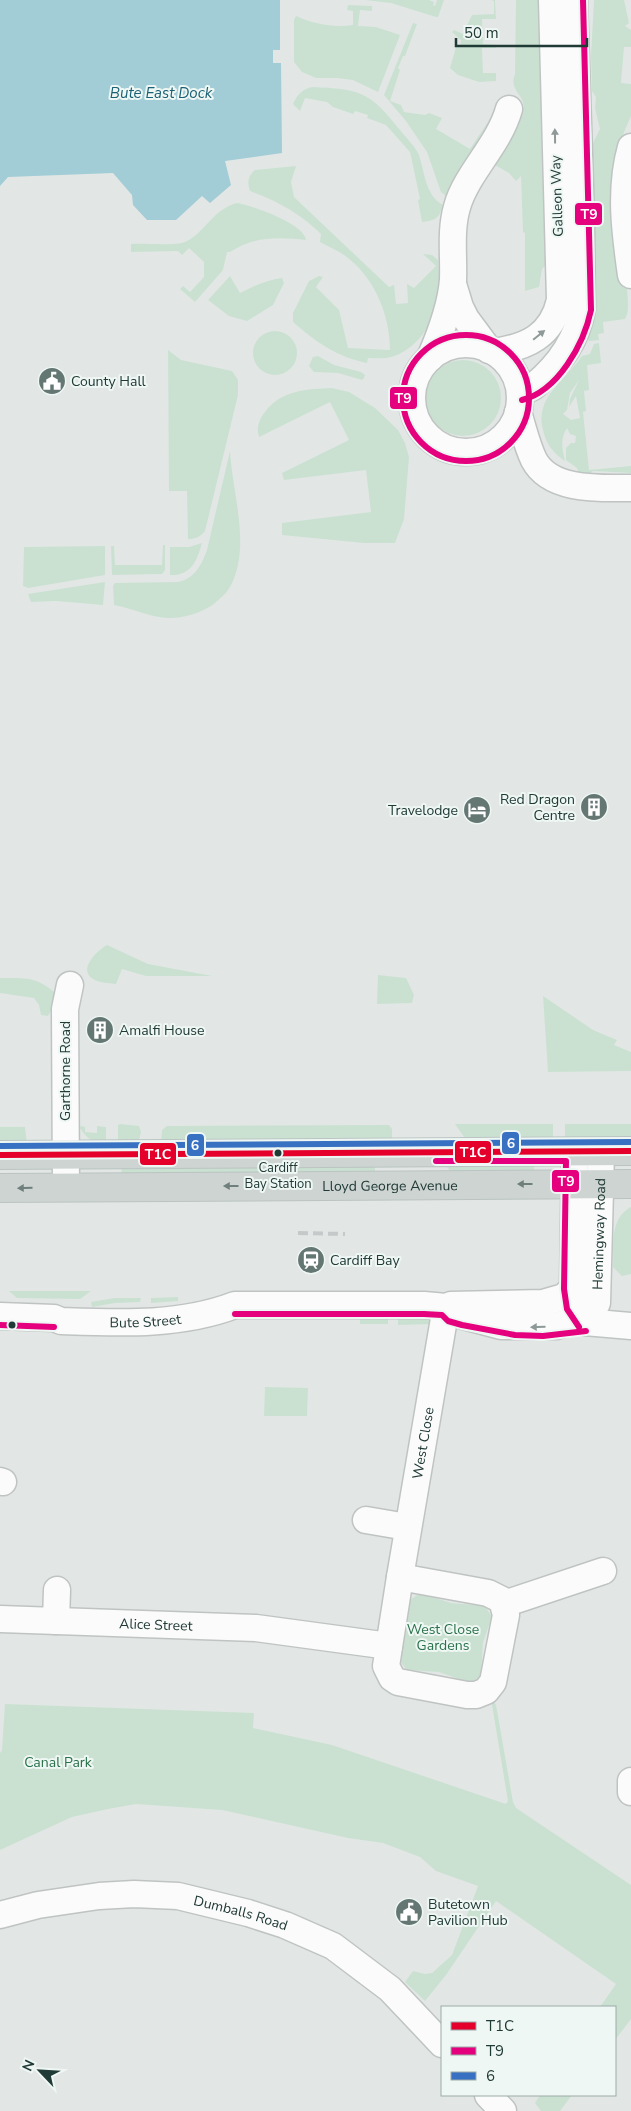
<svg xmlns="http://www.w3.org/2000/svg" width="631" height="2111" viewBox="0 0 631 2111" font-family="'Nunito Sans',sans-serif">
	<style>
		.green { fill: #cae1d2; fill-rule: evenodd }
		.water { fill: #a2ccd6 }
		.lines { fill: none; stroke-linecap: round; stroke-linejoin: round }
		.minor-casing { stroke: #bfc4c2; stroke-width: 29 }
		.major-casing { stroke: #bbc4c2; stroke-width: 30 }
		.minor { stroke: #fbfbfb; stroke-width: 26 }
		.major { stroke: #cdd4d2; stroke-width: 28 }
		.rail { stroke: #c6c9c9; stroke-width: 4; stroke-dasharray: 10 5; stroke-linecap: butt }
		.bus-1-casing { stroke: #eff7f4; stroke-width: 10 }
		.bus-2-casing { stroke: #eff7f4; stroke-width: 10 }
		.bus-3-casing { stroke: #eff7f4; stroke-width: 10 }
		.bus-1 { stroke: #e4002b; stroke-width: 6 }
		.bus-2 { stroke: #e5007d; stroke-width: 6 }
		.bus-3 { stroke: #3871c2; stroke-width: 6 }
		.oneway { fill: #8e9a98 }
		.oneway2 { fill: #6e7f7c }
		.bus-dot { fill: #203a35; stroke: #eff7f4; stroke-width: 2 }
		.labels { text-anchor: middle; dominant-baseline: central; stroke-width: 4; stroke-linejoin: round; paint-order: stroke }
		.bus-label { font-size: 13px; fill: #203a35; stroke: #eff7f4 }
		.street-label { font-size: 14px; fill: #203a35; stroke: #eff7f4 }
		.poi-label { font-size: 14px; fill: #203a35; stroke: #eff7f4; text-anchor: start }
		.park-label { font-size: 14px; fill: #2a714a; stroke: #eff7f4 }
		.water-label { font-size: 15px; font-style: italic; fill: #1b6176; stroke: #eff7f4 }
		.line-badge { stroke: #eff7f4; stroke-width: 2 }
		.badge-label { font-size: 14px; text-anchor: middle; font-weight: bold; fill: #fff }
	</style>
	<rect width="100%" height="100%" fill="#e2e7e5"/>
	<!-- green -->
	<g class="green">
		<path d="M365 0H429L434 2 433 5 435 6 437 0H444L438 17H436L391 3Z"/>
		<path d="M491 0H495L496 19H482L483 44 496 45V48H482L483 73H496V81L479 82 458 75 450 68 456 47H460L461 40 452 32 454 30 463 34 472 15 494 14V1Z"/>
		<path d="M516 0H539L545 266 542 269 539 287 525 291V233L523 232 521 176 516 181 509 173 495 165 507 147 503 141C508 133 520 118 523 110 527 95 508 92 515 74Z"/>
		<path d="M594 0H624L629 23 625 26 631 30V47H624L621 83 631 84V116L621 139 622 143 621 150 616 152 627 281C626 293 631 309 625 319L603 322 604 333 598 334 599 340 590 341 586 339 592 233 593 143 600 129 595 108 596 97 592 91 591 56Z"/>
		<path d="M348 5 372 6V11L360 10 358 26 376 27 400 35 378 92 353 80 337 78H316L302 72 294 62V20L296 16C314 24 334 28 353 25V11L347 10Z"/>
		<path d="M413 23 417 24 405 56H403L398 68 400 70 390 101 401 105 404 112 425 115 429 113 442 118 436 129 470 149 492 116 446 196 441 192 427 152 406 121 384 95Z"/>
		<path d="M312 87C361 89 370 92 400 130 406 138 415 146 419 155 425 173 425 195 443 205 439 219 436 220 422 222L418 200 420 199 410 152 386 125 367 118 368 115 355 111 353 114 333 107 327 102 305 98 300 111 293 104C297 95 302 89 312 87Z"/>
		<path d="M296 166 291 182 294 197 389 287 394 285 396 304 408 303 407 284 414 288 436 266 423 254 432 255 438 260C439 273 440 290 438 303 433 326 414 351 391 357 384 359 376 358 368 358L367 363C337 357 316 342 293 322V313L309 281 319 276 323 277 316 287 339 310 348 348 390 350C390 315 374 276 344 255 337 250 327 246 320 242L321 234C300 213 277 201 250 191 247 182 248 176 255 170Z"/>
		<path d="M237 203C251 205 305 224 306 240 278 237 254 236 230 252H227L223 270 195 302 180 289 183 286 190 292 204 277V262L189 248 182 255 178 251 131 252V244C143 243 175 246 185 242 204 234 213 209 237 203Z"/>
		<path d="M230 276 240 293C254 286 266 280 282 278L284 283 273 305 247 321 229 316 208 300Z"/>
		<circle cx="275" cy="353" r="22"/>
		<path d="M599 343 601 363 587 365 589 390 584 391 586 411 583 412 589 470 631 466V473L593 471 588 475 579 474 577 468 566 460V448L571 443H575L576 436 570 434 567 428C560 439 562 448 565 461 553 453 546 444 543 430 534 397 566 380 582 356L590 354 594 344ZM579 380 570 399 569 407 576 396 580 418 571 420 563 414 567 410 570 393Z"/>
		<path d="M168 350 181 360 232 371 238 380V395L205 531C200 537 196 539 188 539L187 491H169Z"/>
		<path d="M318 356 334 365 361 372 365 375 364 378 362 380 338 373 314 372 309 366 313 357Z"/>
		<circle cx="463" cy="398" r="38"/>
		<path d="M332 388 349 392 375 408 398 430 405 443 409 457 404 519 395 543H364L282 535V523L371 512 366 470 284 480 282 473 349 440 330 402 259 437C256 428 259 419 265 412 281 390 307 389 332 388Z"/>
		<path d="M230 451C232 492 252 548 230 587 226 594 219 599 214 604 201 613 182 619 167 618 149 617 132 608 114 605L113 586 115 583 178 582C195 578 201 566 207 550Z"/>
		<path d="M202 543C197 561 191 576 170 575V547H189Z"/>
		<path d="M163 545H165V570L162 574 112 575 111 546H114L115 565H162Z"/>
		<path d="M105 546V575L28 588 23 586 24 547Z"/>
		<path d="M105 582 103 605 56 601 31 602 28 594Z"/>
		<path d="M107 945 148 964 212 976H146L122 969 116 984C109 983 99 983 93 979 77 969 98 950 107 945Z"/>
		<path d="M378 975 406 978 414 995 412 1003 377 1004Z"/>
		<path d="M0 978C23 978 36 976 54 992L53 1007 48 1016 41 1015 39 1005 34 998 0 993Z"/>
		<path d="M543 996 593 1030 617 1040 614 1045 631 1052V1071L548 1072Z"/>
		<path d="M120 1124 139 1126 141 1132 138 1145H118V1125Z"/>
		<path d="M455 1124H553V1143L470 1141 464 1137Z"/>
		<rect x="565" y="1124" width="66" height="19"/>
		<path d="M389 1125 392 1129V1142L161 1143 162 1130 167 1126Z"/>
		<path d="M81 1126 85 1127V1132L97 1133V1126L106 1127V1145C94 1143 87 1139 80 1128Z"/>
		<path d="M0 1127H25L27 1144 0 1146Z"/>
		<path d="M375 1164V1175L121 1176 122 1166Z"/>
		<path d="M448 1164H534V1173L451 1172 447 1167Z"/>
		<path d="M631 1207V1274L622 1276 613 1267C614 1245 609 1219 631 1207Z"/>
		<path d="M9 1291H91L80 1299 17 1298Z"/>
		<path d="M178 1297V1301L151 1303V1298Z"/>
		<path d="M115 1298H141L140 1302 115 1303 92 1307 91 1302Z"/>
		<path d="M388 1313V1324H360V1314Z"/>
		<path d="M398 1314 429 1316 433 1320 432 1324 398 1325Z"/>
		<path d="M265 1387 308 1388 307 1416H264Z"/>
		<path d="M420 1593 451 1603 485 1606 492 1617 483 1642 481 1676 470 1683 439 1672 407 1670 399 1660 407 1628 410 1600Z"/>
		<path d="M491 1699 496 1705 513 1802 516 1808 631 1885V2019L615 2040V2007H600L616 1984 496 1901 446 1975 425 2001 405 1982 413 1971 425 1974 432 1973 452 1955 478 1886 436 1871 420 1857 383 1843 348 1838 222 1810 136 1804 108 1809 72 1817 0 1850V1753L2 1750 5 1704 254 1713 253 1728 332 1745 506 1804 508 1801Z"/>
		<path d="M540 2095H572L560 2111H541L535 2103Z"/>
	</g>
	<!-- water -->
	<path class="water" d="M0 0H280V50H273V63H281L282 153 225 161 231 185 210 203 202 196 176 220H147L133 205 132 195 113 173 8 177 0 186Z"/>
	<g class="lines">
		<!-- minor casing -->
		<g class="minor-casing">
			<g id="minor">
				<path d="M631 147C619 189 625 233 631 275"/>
				<path d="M453 284 460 307 466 319 489 350"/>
				<circle cx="466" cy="398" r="54"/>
				<path d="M494 352C527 347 552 336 560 300L552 0"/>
				<path d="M430 358C440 335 451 305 453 280 454 256 450 231 457 207 466 174 499 145 509 109"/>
				<path d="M520 391C524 390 531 389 534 386 558 366 577 340 582 309L581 216 574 0"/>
				<path d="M518 412C523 428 527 446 534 460 551 492 602 488 631 488"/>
				<path d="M575 1152 573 1288 575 1306 586 1322"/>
				<path d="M66 1187 65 1009 70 985"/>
				<path d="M451 1305 543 1303 564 1297 573 1288"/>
				<path id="s1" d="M0 1316 54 1318 61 1321C120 1323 180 1326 235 1305H424L446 1307 452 1313 501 1326H556L573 1321 631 1326"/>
				<path id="s2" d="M586 1322 597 1303 601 1152"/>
				<path d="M0 1481 3 1482"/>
				<path d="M366 1520 407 1527"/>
				<path d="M400 1577 488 1593 502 1600 506 1615 493 1682 486 1691 476 1695H467L398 1682 392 1678 386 1666Z"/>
				<path id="s3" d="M400 1577 446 1307"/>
				<path d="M504 1604 603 1571"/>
				<path id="s4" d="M0 1619 256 1628 389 1646"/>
				<path d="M56 1621 57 1590"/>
				<path d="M631 1781V1792"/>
				<path id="s5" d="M0 1915 38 1905 99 1896 134 1894 178 1896 248 1913 285 1925 333 1946 390 1989 442 2044"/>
				<path d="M488 2095 503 2111"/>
			</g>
		</g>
		<!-- major casing -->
		<g class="major-casing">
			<g id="major">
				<path d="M0 1155 631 1151"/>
				<path id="s6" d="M0 1188 631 1184"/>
			</g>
		</g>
		<!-- minor -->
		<use href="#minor" class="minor"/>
		<!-- major -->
		<use href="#major" class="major"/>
		<!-- rail -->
		<path class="rail" d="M298 1233 345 1234"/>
		<!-- bus-1 casing -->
		<g class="bus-1-casing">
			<path id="bus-1" d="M0 1155 631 1151"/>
		</g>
		<!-- bus-2 casing -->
		<g class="bus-2-casing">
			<g id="bus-2">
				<circle cx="466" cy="398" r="63"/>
				<path d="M522 400C558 391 584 344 591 310L583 0"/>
				<path d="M436 1161H566L564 1289 567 1309 579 1327"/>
				<path d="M235 1314H424L442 1315 448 1321 462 1325 515 1335 543 1336 586 1331"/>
				<path d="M0 1325 54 1327"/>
			</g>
		</g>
		<!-- bus-3 casing -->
		<g class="bus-3-casing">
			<path id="bus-3" d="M0 1146 631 1142"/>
		</g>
		<!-- bus-1 -->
		<use href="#bus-1" class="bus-1"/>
		<!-- bus-2 -->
		<use href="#bus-2" class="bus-2"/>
		<!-- bus-3 -->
		<use href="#bus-3" class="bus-3"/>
	</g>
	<!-- one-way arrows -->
	<defs><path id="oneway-solid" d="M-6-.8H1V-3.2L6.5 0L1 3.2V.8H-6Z" transform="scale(1.25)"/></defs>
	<g class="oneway">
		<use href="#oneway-solid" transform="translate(555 136) rotate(-91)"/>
		<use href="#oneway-solid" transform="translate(539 335) rotate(-39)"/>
		<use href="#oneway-solid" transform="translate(538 1327) rotate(179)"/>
	</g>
	<g class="oneway2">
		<use href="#oneway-solid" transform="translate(525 1184) rotate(180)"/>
		<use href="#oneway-solid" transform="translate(231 1186) rotate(180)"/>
		<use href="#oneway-solid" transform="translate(25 1188) rotate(179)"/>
	</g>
	<!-- icons -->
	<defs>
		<g id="civic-disc" transform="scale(1.4375)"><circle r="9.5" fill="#647773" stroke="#eff7f4"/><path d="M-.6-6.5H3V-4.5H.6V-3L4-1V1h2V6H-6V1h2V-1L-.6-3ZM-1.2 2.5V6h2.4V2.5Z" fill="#fff"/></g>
		<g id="building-disc" transform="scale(1.4375)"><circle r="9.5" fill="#647773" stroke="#eff7f4"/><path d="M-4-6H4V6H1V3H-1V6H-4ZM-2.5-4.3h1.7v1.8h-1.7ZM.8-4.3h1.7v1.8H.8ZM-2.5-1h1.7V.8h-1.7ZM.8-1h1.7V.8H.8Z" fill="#fff"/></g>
		<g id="hotel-disc" transform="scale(1.4375)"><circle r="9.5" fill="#647773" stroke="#eff7f4"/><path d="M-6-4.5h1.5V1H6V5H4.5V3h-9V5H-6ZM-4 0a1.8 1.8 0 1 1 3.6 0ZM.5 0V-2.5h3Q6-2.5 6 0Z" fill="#fff"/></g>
		<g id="station-disc" transform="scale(1.4375)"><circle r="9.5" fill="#647773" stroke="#eff7f4"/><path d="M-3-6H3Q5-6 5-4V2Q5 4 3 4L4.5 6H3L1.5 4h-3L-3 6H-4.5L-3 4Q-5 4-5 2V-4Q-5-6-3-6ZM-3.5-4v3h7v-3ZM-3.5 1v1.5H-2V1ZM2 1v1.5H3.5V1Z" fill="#fff"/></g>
	</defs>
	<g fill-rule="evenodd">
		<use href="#civic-disc" x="52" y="381"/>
		<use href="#building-disc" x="594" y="807"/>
		<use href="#hotel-disc" x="477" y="810"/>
		<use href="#building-disc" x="100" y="1030"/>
		<use href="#station-disc" x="311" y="1260"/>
		<use href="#civic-disc" x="409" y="1912"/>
	</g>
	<!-- markers -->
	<g class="bus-dot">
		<circle cx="278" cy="1153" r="4.5"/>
		<circle cx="12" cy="1325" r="4.5"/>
	</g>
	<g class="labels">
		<!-- bus labels -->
		<g class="bus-label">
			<text x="278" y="1168">Cardiff<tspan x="278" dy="16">Bay Station</tspan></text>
		</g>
		<!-- street labels -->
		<g class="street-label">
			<text transform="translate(557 196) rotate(-92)">Galleon Way</text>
			<text transform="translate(65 1071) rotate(-90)">Garthorne Road</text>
			<text stroke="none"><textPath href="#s6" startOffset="390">Lloyd George Avenue</textPath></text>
			<text stroke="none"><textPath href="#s2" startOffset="91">Hemingway Road</textPath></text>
			<text stroke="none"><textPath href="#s1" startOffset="146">Bute Street</textPath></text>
			<text stroke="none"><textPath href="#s3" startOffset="136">West Close</textPath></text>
			<text stroke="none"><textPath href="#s4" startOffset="156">Alice Street</textPath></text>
			<text stroke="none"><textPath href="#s5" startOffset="245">Dumballs Road</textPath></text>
		</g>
		<!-- poi labels -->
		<g class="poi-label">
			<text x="71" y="381">County Hall</text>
			<text x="575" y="799" text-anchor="end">Red Dragon<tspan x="575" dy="16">Centre</tspan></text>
			<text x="458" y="810" text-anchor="end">Travelodge</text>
			<text x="119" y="1030">Amalfi House</text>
			<text x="330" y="1260">Cardiff Bay</text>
			<text x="428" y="1904">Butetown<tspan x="428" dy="16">Pavilion Hub</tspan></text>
		</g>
		<!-- park labels -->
		<g class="park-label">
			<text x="443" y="1629">West Close<tspan x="443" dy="16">Gardens</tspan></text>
			<text x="58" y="1762">Canal Park</text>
		</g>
		<!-- water labels -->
		<g class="water-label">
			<text x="161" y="93">Bute East Dock</text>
		</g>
	</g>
	<g class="line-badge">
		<rect x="574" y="202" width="29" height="24" rx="5" fill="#e5007d"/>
		<rect x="389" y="386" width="29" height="24" rx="5" fill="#e5007d"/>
		<rect x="501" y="1131" width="19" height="24" rx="5" fill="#3871c2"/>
		<rect x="186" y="1133" width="19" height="24" rx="5" fill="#3871c2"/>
		<rect x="454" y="1140" width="38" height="24" rx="5" fill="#e4002b"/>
		<rect x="139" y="1142" width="38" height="24" rx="5" fill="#e4002b"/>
		<rect x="551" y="1169" width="29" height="24" rx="5" fill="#e5007d"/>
	</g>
	<g class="badge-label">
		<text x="589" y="219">T9</text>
		<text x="403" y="403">T9</text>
		<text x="511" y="1148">6</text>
		<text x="195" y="1150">6</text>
		<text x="473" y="1157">T1C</text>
		<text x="158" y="1159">T1C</text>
		<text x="566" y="1186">T9</text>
	</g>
	<!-- legend -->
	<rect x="441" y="2006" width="175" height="90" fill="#eff7f4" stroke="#9caba8"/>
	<rect x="451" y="2022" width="25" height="8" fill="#e4002b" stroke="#9caba8"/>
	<text x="486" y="2031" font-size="15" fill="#203a35">T1C</text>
	<rect x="451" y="2047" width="25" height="8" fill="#e5007d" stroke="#9caba8"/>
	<text x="486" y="2056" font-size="15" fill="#203a35">T9</text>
	<rect x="451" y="2072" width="25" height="8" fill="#3871c2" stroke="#9caba8"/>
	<text x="486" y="2081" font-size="15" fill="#203a35">6</text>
	<!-- north arrow -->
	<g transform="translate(40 2071) rotate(295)" stroke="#eff7f4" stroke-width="4" paint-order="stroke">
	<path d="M0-4L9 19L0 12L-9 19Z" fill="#203a35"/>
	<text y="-8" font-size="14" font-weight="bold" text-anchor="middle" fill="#203a35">N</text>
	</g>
	<!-- scale -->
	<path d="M456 38v8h131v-8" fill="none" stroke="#203a35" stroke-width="2.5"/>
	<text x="464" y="38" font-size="15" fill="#203a35" stroke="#eff7f4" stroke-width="4" paint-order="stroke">50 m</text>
</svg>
